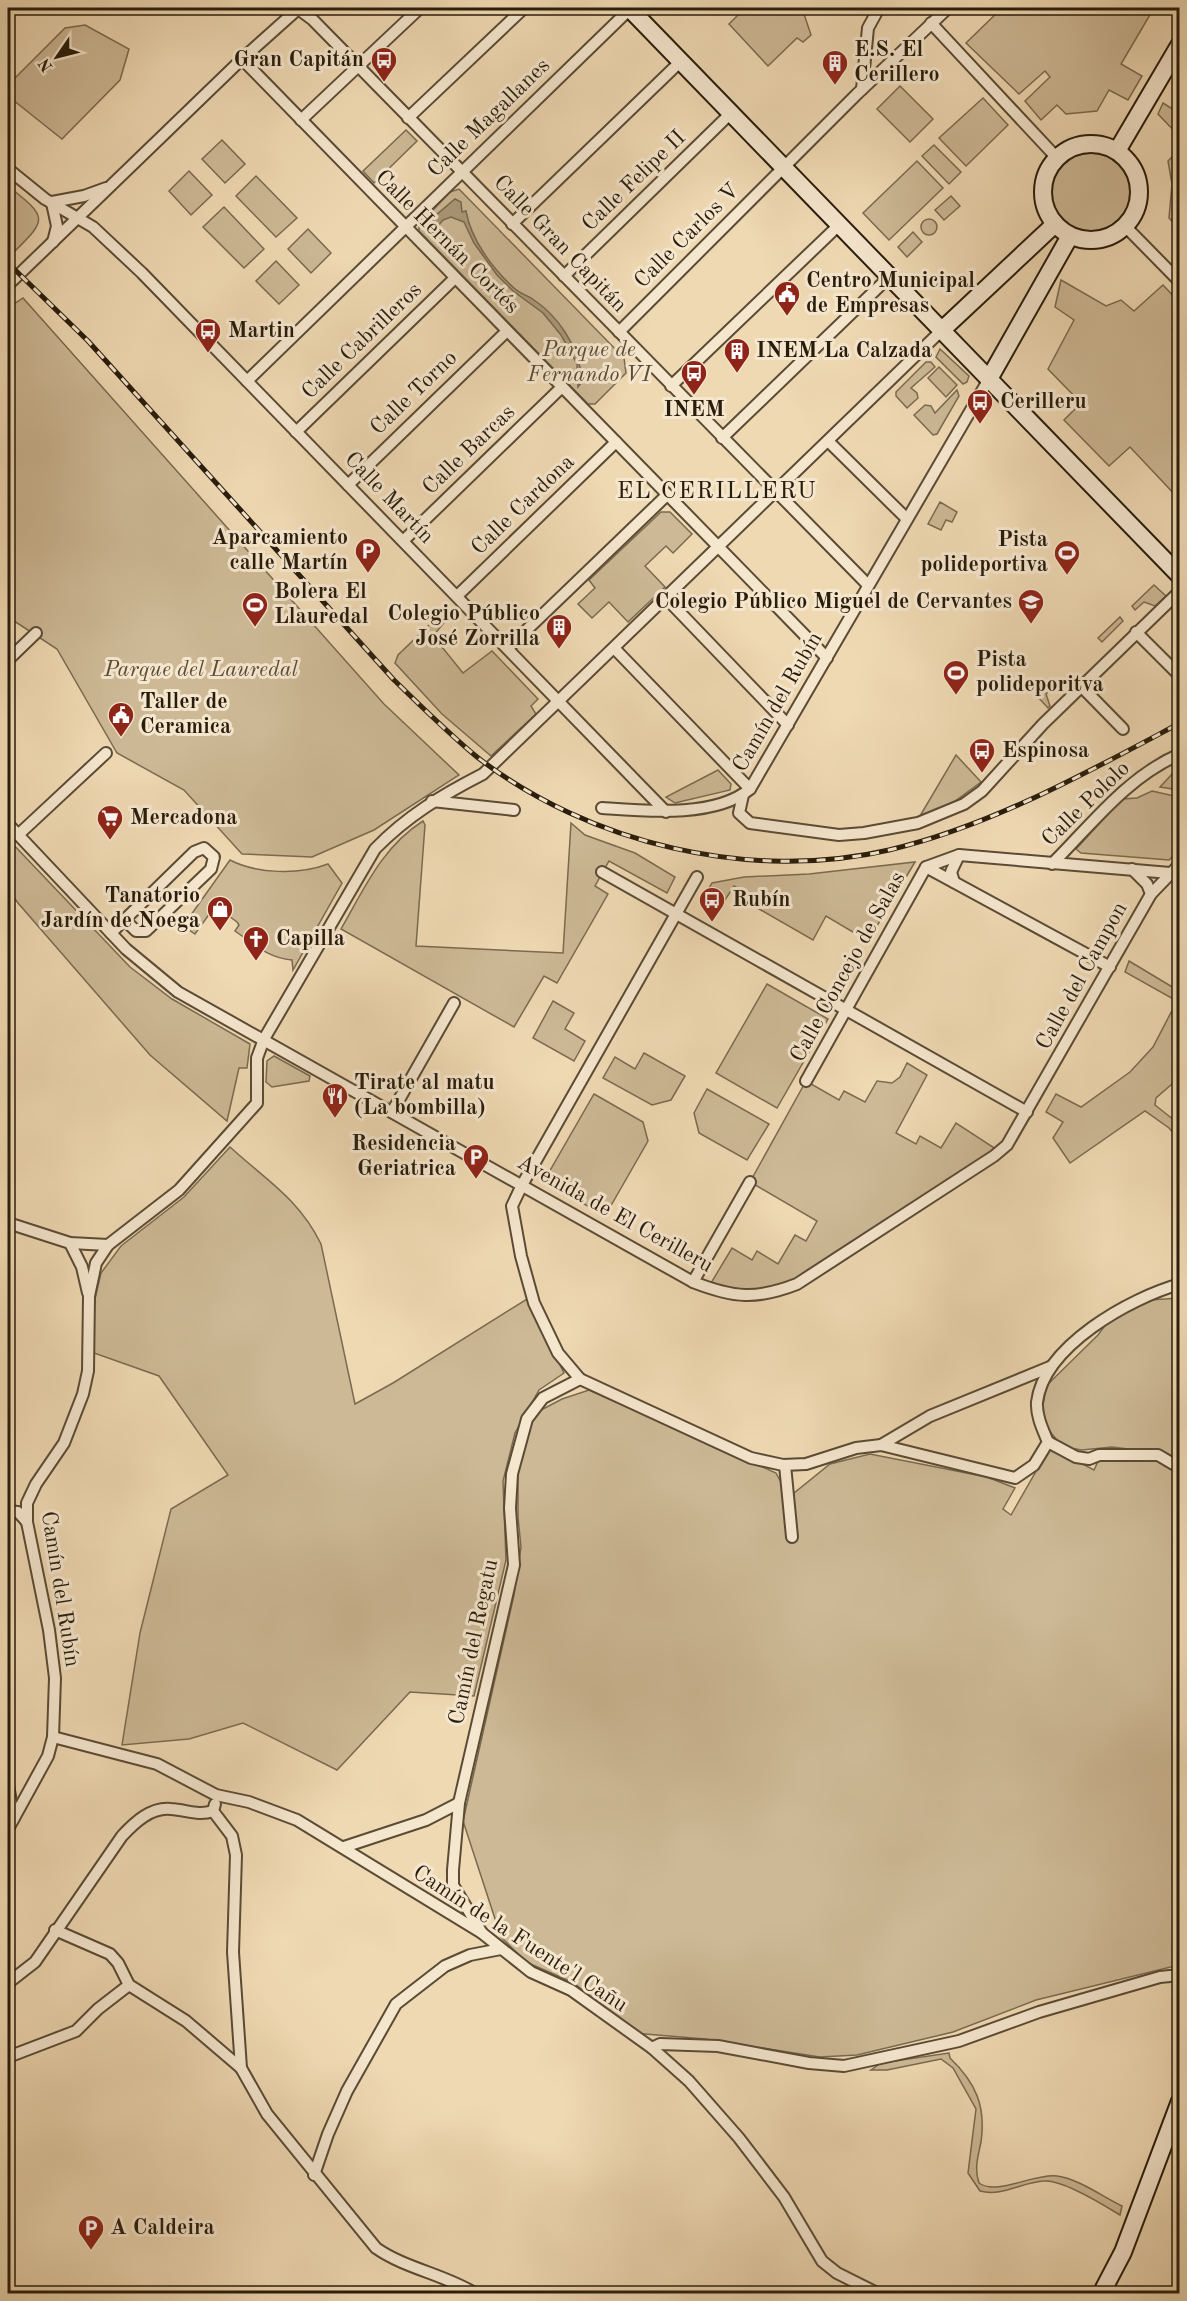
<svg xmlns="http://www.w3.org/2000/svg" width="1187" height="2301" viewBox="0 0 1187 2301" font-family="'Old Standard TT',serif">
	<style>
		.green { fill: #cdb996; stroke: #7a6a50; stroke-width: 1.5 }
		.water { fill: #ab997a; stroke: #77674e; stroke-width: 1.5 }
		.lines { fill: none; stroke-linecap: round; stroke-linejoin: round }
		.street-casing { stroke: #5a4b35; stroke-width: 14 }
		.secondary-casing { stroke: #281c0b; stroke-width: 20 }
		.street { stroke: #f5e6ce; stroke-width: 10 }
		.secondary { stroke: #f5e6ce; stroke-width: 16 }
		.rail-casing { stroke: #281c0b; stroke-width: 5 }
		.rail { stroke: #f5e6ce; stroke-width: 3; stroke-dasharray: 9; stroke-linecap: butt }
		.labels { text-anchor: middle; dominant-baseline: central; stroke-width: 6; stroke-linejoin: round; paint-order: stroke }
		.poi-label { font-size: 22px; font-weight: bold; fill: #281c0b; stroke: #f5e6ce; text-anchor: start }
		.street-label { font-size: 22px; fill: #281c0b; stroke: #f5e6ce }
		.park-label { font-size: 22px; font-style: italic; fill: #5a4b35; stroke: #f5e6ce }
		.neighbourhood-label { font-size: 24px; letter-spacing: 1.5px; fill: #281c0b; stroke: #f5e6ce }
	</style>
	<rect width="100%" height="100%" fill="#efd9b3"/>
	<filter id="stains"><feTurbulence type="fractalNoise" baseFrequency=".00333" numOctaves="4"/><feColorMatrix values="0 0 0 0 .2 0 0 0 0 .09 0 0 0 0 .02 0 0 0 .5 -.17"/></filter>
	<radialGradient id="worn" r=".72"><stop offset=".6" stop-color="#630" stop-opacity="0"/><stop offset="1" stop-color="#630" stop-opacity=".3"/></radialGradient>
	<!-- green -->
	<g class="green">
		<path d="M745 8H802L811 35 803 42 797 38 768 66 729 24Z"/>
		<path d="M1002 8H1154L1121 64 1142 76 1128 100 1109 90 1097 111 1066 114 1057 105 1041 120 1025 101 1050 77 1045 71 1019 94 966 43Z"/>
		<path d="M85 25 129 49 120 80 62 139 8 96V85L65 28Z"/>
		<path d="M900 86 933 119 910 142 877 109Z"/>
		<path d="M983 98 1008 125 966 166 939 138Z"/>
		<path d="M1163 103 1179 113V136L1158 114Z"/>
		<path d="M406 130 417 141 374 183 363 171Z"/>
		<path d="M222 140 245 164 225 183 202 159Z"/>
		<path d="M934 145 961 172 949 184 922 156Z"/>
		<path d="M1179 150V229L1169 218 1172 184 1168 161Z"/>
		<circle cx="1091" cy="192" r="39"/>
		<path d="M917 161 943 188 889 240 863 213Z"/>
		<path d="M189 171 212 195 191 215 169 191Z"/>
		<path d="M256 176 297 218 276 237 236 196Z"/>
		<path d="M8 186C50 219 47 219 10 256Z"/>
		<path d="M459 189 624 358 626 373 595 404H588L419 231V225L450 192Z"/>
		<path d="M951 196 960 206 944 220 935 210Z"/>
		<path d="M224 207 264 249 244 268 203 227Z"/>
		<circle cx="929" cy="227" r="8"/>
		<path d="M308 229 331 253 311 273 288 249Z"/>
		<path d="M913 232 922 242 907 257 898 247Z"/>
		<path d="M276 261 299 285 279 304 256 281Z"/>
		<path d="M1061 280 1106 306 1121 300 1134 311 1163 285 1179 302V321L1172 329 1180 336 1179 499 1130 447 1109 466 1064 420 1081 403 1048 369 1074 320 1055 307Z"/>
		<path d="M23 298 384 704 459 775 374 830 312 857 242 854 184 790 117 753 57 649 8 617V308Z"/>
		<path d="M940 349 969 376 967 382 963 384 936 357Z"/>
		<path d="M926 362H931L935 367 911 388 917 393 918 398 907 408 896 396V392Z"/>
		<path d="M939 367 957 385 946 397 928 378Z"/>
		<path d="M957 390 959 396 937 434 933 435 914 415 925 405 931 406 935 413Z"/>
		<path d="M940 502 957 512 952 522 946 520 941 530 928 524Z"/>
		<path d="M661 512H670L692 534 673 553 666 546 645 566 665 587 628 622 609 602 592 618 578 604 595 588 589 580Z"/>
		<path d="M1154 585 1166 596 1155 606 1144 602 1135 610 1132 606Z"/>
		<path d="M447 608 453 612 433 636 463 673 492 651 538 699 531 706 536 714 491 756 442 714 395 663 398 655Z"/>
		<path d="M1120 617 1123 621 1102 642 1098 638Z"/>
		<path d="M1049 685 1052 689 1046 694 1050 706 1048 708 1037 696Z"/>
		<path d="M956 755 981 782 947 807 920 816Z"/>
		<path d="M1179 760V790L1160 787 1174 772Z"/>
		<path d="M718 770 731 784 730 790 675 803 666 797Z"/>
		<path d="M1152 791 1179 797V850L1169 860 1081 853 1076 849 1122 799 1137 798Z"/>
		<path d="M423 821 425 825 416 946 563 953 571 823 585 835 635 853 675 877 667 893 609 861 595 886 608 894 557 983 544 976 514 1027 341 929C364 889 382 847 423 821Z"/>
		<path d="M8 839 130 967 172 999 250 1044 247 1068H239L227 1121 150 1055 18 903 8 889Z"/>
		<path d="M230 860C257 874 299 875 328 864L342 883 293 970 292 960C268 958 254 944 235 931L239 925 237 922 215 906 195 934 183 926Z"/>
		<path d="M915 862 868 941 826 916 813 940 752 905 755 898 734 886 725 900 708 890 712 883 744 877 809 874Z"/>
		<path d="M1129 961 1179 991V1078L1156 1098 1155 1105 1179 1124V1139L1169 1128 1145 1111 1070 1163 1053 1138 1063 1122 1046 1112 1056 1094 1081 1107 1130 1072 1153 1047 1177 1001 1125 972Z"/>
		<path d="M767 984 828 1019 777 1108 716 1073Z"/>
		<path d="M553 1001 574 1013 565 1029 585 1041 574 1061 533 1038Z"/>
		<path d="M644 1053 685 1076 671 1100 652 1105 603 1078 615 1057 635 1069Z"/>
		<path d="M274 1056 310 1076 309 1081 272 1087 266 1082 267 1061Z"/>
		<path d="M907 1063 927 1075 896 1133 916 1144 920 1136 941 1148 956 1123 999 1151 774 1293 708 1288 732 1248 752 1260 757 1251 778 1264 795 1235 806 1241 817 1221 750 1182 806 1081 839 1100 844 1091 865 1102 877 1081 892 1083 900 1077Z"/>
		<path d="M707 1089 769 1124 747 1160 699 1133 694 1113Z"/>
		<path d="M594 1094 643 1122 648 1141 605 1216 544 1181Z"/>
		<path d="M230 1147C266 1180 299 1199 321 1244L355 1404 393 1383 527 1299 564 1373 539 1390 515 1433 503 1481 506 1560 474 1696 410 1692 337 1770 243 1723 189 1739 122 1745 140 1633 171 1509 228 1475 159 1376 94 1353V1303L101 1273 121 1246 184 1197Z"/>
		<path d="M1179 1298V1461L1168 1454 1112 1447 1082 1450 1063 1447 1046 1427 1043 1406 1046 1386 1098 1335 1109 1320 1150 1300Z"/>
		<path d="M589 1390 776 1473 789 1497 830 1464 870 1454 987 1477 1015 1488 1003 1509 1011 1515 1050 1447 1094 1470 1100 1457 1159 1460 1179 1473V1965L1036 2000 953 2032 857 2055 820 2057 705 2039 633 2033 574 1983 526 1962 501 1937 463 1821 514 1595 521 1547 518 1517V1473L528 1427 539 1411 562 1399Z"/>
		<path d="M949 2053 950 2058C976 2083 986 2106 981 2142 978 2157 974 2168 979 2183 997 2196 1034 2173 1057 2176 1079 2179 1103 2197 1122 2206L1120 2215C1104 2205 1061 2179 1044 2181 1022 2182 1002 2197 980 2191L968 2173 976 2109 953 2068 941 2059 887 2070H871L881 2063Z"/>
	</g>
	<!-- water -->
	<path class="water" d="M455 199 461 202 462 212 466 211C471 240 493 269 514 288 520 294 528 295 534 300 558 316 576 344 581 372L591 371 578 387 577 364 561 335 543 313 513 291 497 275 474 243 464 222 451 217 443 220 438 226 432 225 435 216Z"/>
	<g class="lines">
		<!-- street casing -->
		<g class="street-casing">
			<g id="street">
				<path d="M297 8 313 20 868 585"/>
				<path d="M931 23 1057 158"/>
				<path d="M242 59 827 658"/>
				<path d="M862 89 868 28 879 8"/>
				<path d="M408 118 524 8"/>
				<path d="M301 120 420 8"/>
				<path d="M8 169 45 199 93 227 142 273 666 812"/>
				<path d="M52 202 84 196 106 188"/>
				<path d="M52 203 57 226 53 242"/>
				<path d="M512 224 681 61"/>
				<path d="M1126 227 1180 282"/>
				<path d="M564 276 731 113"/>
				<path d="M8 285 242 59 299 8"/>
				<path d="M619 332 857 94 948 8"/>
				<path d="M247 381 630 9"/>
				<path d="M671 386 839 225"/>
				<path d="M296 432 455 278"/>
				<path d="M722 438 889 277"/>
				<path d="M828 441 907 519"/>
				<path d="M348 485 507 331"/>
				<path d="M403 541 562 387"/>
				<path d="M457 596 616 442"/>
				<path d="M666 598 788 725"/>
				<path d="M1136 632 1180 676"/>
				<path d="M508 648 667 495"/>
				<path d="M614 648 750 789"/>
				<path d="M8 660 36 633"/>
				<path d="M1081 686 1123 729"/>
				<path d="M743 795 739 813 750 823 839 835 864 833 918 823 964 804 982 791 1043 724 1180 591"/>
				<path d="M432 801 514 810"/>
				<path d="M602 808C645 811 715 818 750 789L989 379"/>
				<path d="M8 824 126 949 178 992 693 1282C734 1298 756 1300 797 1284L994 1156 1007 1145 1151 894 1180 864"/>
				<path d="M18 835 106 753"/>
				<path d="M1052 864C1092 824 1127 777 1180 754"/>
				<path d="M926 867 1110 967"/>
				<path d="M1132 869 1147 884 1151 894"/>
				<path d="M602 872 1027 1112"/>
				<path d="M697 877 522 1185 512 1206 521 1256 534 1303 558 1353 580 1379 751 1458 783 1465 806 1464 856 1448 881 1445 1015 1478 1034 1465 1048 1442C1043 1430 1036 1416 1037 1402 1044 1346 1130 1298 1180 1284"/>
				<path d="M954 882 951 872 959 855"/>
				<path d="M111 933 194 852 204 848 214 857 211 869 146 931H136L125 920"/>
				<path d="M806 1081 926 867 959 855 1170 873"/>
				<path d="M392 1112 454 1003"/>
				<path d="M8 1223 70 1243 108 1245"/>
				<path d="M70 1243 82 1267 88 1293"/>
				<path d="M693 1282 750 1182"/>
				<path d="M1048 1442 1076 1457 1089 1459 1099 1455H1158L1180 1468"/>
				<path d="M881 1445 930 1416 1050 1367"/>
				<path d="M785 1465 792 1537"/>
				<path d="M8 1511 18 1512 27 1522"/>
				<path d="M53 1737 157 1764 216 1795 249 1802 297 1820 482 1933 531 1972 571 1990 652 2048 689 2081 739 2138 784 2197 822 2261 837 2273 879 2294"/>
				<path d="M8 1785 14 1818"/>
				<path d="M213 1811 232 1836 236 1855 233 1952 241 2068 267 2114 376 2248C406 2269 444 2274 476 2294"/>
				<path d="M8 1829 48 1756 53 1737 55 1678 49 1630 27 1522V1503L36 1484 64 1443 83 1394 88 1371 89 1296 96 1263 108 1245 179 1190 257 1103V1058L264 1039 375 849C407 816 442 795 483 774L942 330"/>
				<path d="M344 1847 426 1820 459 1803"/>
				<path d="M55 1930 110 1954 118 1963 129 1985 186 2021 241 2068"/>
				<path d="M482 1933 453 1885V1870L459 1803 514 1565 510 1508 512 1474 527 1419 543 1398 580 1379"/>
				<path d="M8 1983 35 1962 122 1836C135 1822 151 1807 171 1809 187 1810 198 1816 213 1811L215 1804"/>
				<path d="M652 2048 660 2044 718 2046 809 2063 844 2066 959 2041 1039 2012 1160 1977 1180 1975"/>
				<path d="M8 2057 76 2031 98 2009 129 1985"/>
				<path d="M314 2175 328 2134 347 2091 396 2004 445 1966 470 1955 501 1949"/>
			</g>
		</g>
		<!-- secondary casing -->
		<g class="secondary-casing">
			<g id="secondary">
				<path d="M629 8 1180 576"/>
				<circle cx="1091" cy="192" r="48"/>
				<path d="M1117 151 1180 44"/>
				<path d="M942 330 1055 224"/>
				<path d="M989 379 1070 236"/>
				<path d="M1101 2294 1123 2252 1180 2101"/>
			</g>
		</g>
		<!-- street -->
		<use href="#street" class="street"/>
		<!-- secondary -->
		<use href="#secondary" class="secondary"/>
		<!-- rail casing -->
		<g class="rail-casing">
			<path id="rail" d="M8 263 88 341 394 680C421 706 448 733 477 757 589 844 751 882 889 850 991 826 1088 772 1180 723"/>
		</g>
		<!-- rail -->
		<use href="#rail" class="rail"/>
	</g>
	<!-- icons -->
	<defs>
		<g id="bus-pin" transform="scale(1.35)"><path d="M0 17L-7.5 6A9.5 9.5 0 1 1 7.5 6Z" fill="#8f2418" stroke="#f5e6ce"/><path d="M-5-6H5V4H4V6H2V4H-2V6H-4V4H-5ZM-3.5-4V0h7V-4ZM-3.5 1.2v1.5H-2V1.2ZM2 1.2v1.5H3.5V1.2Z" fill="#fff"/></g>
		<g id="building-pin" transform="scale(1.35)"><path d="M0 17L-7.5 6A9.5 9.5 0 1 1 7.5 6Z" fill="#8f2418" stroke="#f5e6ce"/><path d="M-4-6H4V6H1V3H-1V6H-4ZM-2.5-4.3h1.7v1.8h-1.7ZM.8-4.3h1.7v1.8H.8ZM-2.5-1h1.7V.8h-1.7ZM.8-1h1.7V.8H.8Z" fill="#fff"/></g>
		<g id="civic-pin" transform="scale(1.35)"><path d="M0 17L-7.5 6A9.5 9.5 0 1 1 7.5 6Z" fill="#8f2418" stroke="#f5e6ce"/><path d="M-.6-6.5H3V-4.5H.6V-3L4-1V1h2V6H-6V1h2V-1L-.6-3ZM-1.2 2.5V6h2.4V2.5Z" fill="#fff"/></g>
		<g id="parking-pin" transform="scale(1.35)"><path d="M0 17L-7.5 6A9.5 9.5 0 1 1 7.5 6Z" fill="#8f2418" stroke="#f5e6ce"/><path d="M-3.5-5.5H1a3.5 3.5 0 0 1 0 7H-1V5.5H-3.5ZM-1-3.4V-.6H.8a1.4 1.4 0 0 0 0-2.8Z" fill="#fff"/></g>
		<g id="stadium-pin" transform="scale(1.35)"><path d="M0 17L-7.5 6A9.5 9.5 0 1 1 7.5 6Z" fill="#8f2418" stroke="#f5e6ce"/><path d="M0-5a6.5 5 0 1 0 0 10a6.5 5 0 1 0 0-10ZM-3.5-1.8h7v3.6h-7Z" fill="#fff"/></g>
		<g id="school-pin" transform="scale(1.35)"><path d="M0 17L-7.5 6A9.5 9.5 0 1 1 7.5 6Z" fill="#8f2418" stroke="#f5e6ce"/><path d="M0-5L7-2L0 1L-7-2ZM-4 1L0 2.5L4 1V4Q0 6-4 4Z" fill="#fff"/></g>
		<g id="supermarket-pin" transform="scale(1.35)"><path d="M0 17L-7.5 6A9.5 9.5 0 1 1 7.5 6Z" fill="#8f2418" stroke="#f5e6ce"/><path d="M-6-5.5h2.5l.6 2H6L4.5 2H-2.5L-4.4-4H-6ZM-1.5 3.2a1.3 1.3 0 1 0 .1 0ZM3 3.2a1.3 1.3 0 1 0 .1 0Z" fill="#fff"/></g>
		<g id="shop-pin" transform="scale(1.35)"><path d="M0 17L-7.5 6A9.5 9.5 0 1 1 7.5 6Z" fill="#8f2418" stroke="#f5e6ce"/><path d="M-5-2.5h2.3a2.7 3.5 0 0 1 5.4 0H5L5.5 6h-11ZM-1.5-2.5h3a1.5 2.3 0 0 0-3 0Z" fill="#fff"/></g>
		<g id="church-pin" transform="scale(1.35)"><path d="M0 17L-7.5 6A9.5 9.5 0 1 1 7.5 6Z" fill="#8f2418" stroke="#f5e6ce"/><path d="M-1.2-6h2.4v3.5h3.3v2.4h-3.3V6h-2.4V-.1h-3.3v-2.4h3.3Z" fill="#fff"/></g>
		<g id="restaurant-pin" transform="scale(1.35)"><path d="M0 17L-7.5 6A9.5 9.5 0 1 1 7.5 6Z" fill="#8f2418" stroke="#f5e6ce"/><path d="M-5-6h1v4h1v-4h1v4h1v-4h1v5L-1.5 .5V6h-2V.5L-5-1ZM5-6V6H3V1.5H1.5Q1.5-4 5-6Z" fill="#fff"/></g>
	</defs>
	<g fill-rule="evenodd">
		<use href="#bus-pin" x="384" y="60"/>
		<use href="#building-pin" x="835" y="63"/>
		<use href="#civic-pin" x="787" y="294"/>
		<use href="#bus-pin" x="208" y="331"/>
		<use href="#building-pin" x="737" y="351"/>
		<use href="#bus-pin" x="694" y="373"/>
		<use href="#bus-pin" x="980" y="402"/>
		<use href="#parking-pin" x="368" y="551"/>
		<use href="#stadium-pin" x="1067" y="553"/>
		<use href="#school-pin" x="1031" y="602"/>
		<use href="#stadium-pin" x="255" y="605"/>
		<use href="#building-pin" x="559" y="627"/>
		<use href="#stadium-pin" x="956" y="673"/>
		<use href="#civic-pin" x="121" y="715"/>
		<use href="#bus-pin" x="982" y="751"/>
		<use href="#supermarket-pin" x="110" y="818"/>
		<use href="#bus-pin" x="712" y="900"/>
		<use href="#shop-pin" x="220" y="909"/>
		<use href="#church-pin" x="256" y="939"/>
		<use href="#restaurant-pin" x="335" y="1096"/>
		<use href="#parking-pin" x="476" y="1157"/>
		<use href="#parking-pin" x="91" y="2228"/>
	</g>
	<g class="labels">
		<!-- poi labels -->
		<g class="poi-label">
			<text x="854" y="50">E.S. El<tspan x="854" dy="25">Cerillero</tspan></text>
			<text x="364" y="60" text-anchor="end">Gran Capitán</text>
			<text x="806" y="281">Centro Municipal<tspan x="806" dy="25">de Empresas</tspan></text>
			<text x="228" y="331">Martin</text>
			<text x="756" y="351">INEM La Calzada</text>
			<text x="1000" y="402">Cerilleru</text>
			<text x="694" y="410" text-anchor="middle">INEM</text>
			<text x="348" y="538" text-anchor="end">Aparcamiento<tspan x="348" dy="25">calle Martín</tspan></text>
			<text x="1048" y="540" text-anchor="end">Pista<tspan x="1048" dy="25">polideportiva</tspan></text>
			<text x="274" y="592">Bolera El<tspan x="274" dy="25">Llauredal</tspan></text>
			<text x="1012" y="602" text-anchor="end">Colegio Público Miguel de Cervantes</text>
			<text x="540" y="614" text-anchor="end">Colegio Público<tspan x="540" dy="25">José Zorrilla</tspan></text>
			<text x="976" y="660">Pista<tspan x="976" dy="25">polideporitva</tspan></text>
			<text x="140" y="702">Taller de<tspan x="140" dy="25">Ceramica</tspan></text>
			<text x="1002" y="751">Espinosa</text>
			<text x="130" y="818">Mercadona</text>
			<text x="200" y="896" text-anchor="end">Tanatorio<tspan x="200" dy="25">Jardín de Noega</tspan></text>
			<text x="732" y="900">Rubín</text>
			<text x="276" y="939">Capilla</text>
			<text x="354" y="1083">Tirate al matu<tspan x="354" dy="25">(La bombilla)</tspan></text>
			<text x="456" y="1144" text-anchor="end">Residencia<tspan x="456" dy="25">Geriatrica</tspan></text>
			<text x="110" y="2228">A Caldeira</text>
		</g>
		<!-- street labels -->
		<g class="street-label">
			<text transform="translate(489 118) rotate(-44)">Calle Magallanes</text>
			<text transform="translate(634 181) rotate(-44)">Calle Felipe II</text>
			<text transform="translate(687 236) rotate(-45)">Calle Carlos V</text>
			<text transform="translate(447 242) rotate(45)">Calle Hernán Cortés</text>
			<text transform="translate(560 244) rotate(46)">Calle Gran Capitán</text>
			<text transform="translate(362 341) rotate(-44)">Calle Cabrilleros</text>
			<text transform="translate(414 393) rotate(-44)">Calle Torno</text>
			<text transform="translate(469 450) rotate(-44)">Calle Barcas</text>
			<text transform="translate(389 498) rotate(46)">Calle Martín</text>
			<text transform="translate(523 505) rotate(-44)">Calle Cardona</text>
			<text transform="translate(778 702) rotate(-60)">Camín del Rubín</text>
			<text transform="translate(1086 804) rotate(-44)">Calle Pololo</text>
			<text transform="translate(848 967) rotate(-61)">Calle Concejo de Salas</text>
			<text transform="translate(1082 976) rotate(-61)">Calle del Campon</text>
			<text transform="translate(615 1214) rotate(29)">Avenida de El Cerilleru</text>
			<text transform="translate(60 1589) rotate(81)">Camín del Rubín</text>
			<text transform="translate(474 1642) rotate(-78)">Camín del Regatu</text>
			<text transform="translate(520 1939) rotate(33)">Camín de la Fuente'l Cañu</text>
		</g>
		<!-- park labels -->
		<g class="park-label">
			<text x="589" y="350">Parque de<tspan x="589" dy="25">Fernando VI</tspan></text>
			<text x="201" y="670">Parque del Lauredal</text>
		</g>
		<!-- neighbourhood labels -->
		<g class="neighbourhood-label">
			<text x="717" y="492">EL CERILLERU</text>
		</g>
	</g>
	<!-- margin -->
	<rect width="1187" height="2301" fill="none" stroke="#efd9b3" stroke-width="30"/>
	<rect x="9" y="9" width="1169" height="2283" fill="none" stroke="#281c0b" stroke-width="3"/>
	<rect x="15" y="15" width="1157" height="2271" fill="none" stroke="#281c0b" stroke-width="1.5"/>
	<!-- north arrow -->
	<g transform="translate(57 57) rotate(235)" stroke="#f5e6ce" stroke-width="4.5" paint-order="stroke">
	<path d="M0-4.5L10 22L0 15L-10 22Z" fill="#281c0b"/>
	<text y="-9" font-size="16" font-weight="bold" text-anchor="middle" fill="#281c0b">N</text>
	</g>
	<rect width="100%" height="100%" filter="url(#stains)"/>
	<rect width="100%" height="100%" fill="url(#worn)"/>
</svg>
